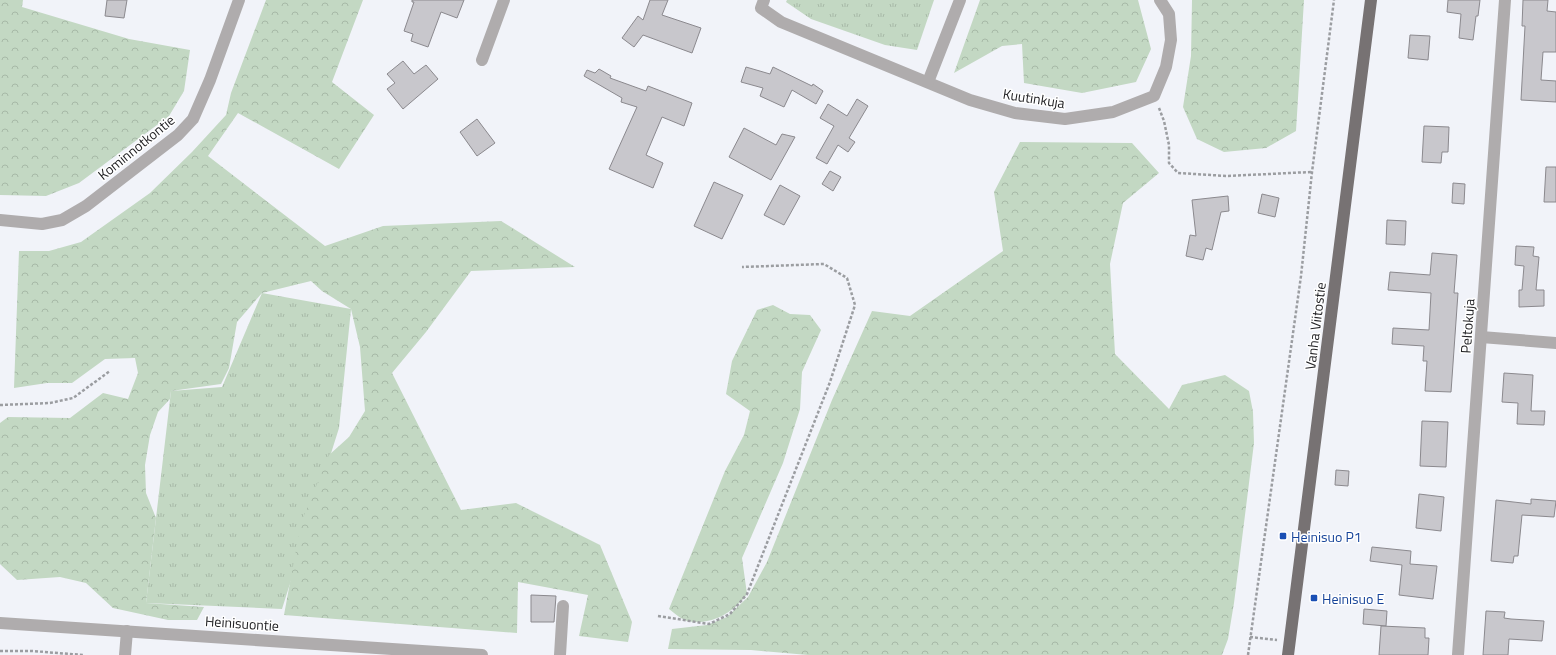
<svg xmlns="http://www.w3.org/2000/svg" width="1556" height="655" viewBox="0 0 1556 655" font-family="'Titillium Web',sans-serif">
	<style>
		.grass { fill: url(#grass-tufts) }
		.forest { fill: url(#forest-crowns) }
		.building { fill: #c8c7cc; stroke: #8b898e }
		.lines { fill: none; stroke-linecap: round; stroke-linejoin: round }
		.path { stroke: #9b9da1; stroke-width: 2.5; stroke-dasharray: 3 2; stroke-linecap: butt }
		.minor { stroke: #afacad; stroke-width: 12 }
		.major { stroke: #777273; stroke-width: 12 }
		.transit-dot { fill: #1a4fb4; stroke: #fff; stroke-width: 1.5 }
		.labels { text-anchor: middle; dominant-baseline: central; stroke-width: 3; stroke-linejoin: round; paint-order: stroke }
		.street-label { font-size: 14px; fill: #222225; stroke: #fff }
		.transit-label { font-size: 14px; fill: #164399; stroke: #fff; text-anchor: start }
	</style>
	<defs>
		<pattern id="grass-tufts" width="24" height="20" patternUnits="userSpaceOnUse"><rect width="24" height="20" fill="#c3d8c3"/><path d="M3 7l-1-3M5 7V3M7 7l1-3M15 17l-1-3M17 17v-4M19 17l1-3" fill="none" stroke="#a7b9a7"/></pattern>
		<pattern id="forest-crowns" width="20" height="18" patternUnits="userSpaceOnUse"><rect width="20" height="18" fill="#c3d8c3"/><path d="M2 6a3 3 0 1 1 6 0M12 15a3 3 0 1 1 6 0" fill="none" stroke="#a7b9a7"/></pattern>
	</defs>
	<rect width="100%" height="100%" fill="#f1f3f9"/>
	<!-- grass -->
	<g class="grass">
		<path d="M787 0H934L917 50 885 45 811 19 786 2Z"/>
		<path d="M262 293 351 309 339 428 282 609 146 603 171 391 222 387Z"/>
	</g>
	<!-- forest -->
	<g class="forest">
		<path d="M0 0H23L22 7 129 39 190 50 184 91 169 116 79 183 46 196 0 195Z"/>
		<path d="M266 0H363L332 82 374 115 339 169 238 113 208 156 325 246 383 226 501 221 575 267 471 271 426 332 392 373 461 510 516 503 600 545 632 622 628 642 579 636 588 595 518 582 517 633 284 615 301 523 329 455 349 437 365 411 360 347 351 309 322 291 311 281 262 293 237 322 229 368 221 384 171 391 170 399 158 412 150 435 145 465 146 493 156 518 146 603 204 607 197 620H168L113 608 86 583 60 577 17 580 0 564V423L8 417 70 418 103 393 128 399 138 373 135 358 105 359 72 383H47L14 388 19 251H49L81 242 150 193 192 152 226 115 231 93Z"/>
		<path d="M980 0H1138L1151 49 1136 82 1082 93 1024 83 1022 44 1002 46 954 73Z"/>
		<path d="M1192 0H1304L1296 131 1266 148 1224 152 1197 139 1183 107 1191 56Z"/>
		<path d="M1020 142 1132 143 1159 173 1123 203 1110 264 1115 354 1169 409 1182 385 1225 375 1249 391 1253 412 1254 443 1234 603 1228 639 1222 655H808L751 650 668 649 672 629 707 625 727 617 748 597 767 562 832 400 872 311 910 316 1003 251 994 192Z"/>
		<path d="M773 305 790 314 810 315 821 330 802 372 800 409 783 463 742 558 747 594C733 613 711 626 687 621 681 619 674 613 669 609L725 471 744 435 750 411 726 394 732 361 757 310Z"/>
	</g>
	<!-- building -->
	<g class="building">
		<path d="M107 0H127L124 18 105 16Z"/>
		<path d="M412 0H464L457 18 441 12 428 47 411 41 413 34 404 31 414 2H412Z"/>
		<path d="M650 0H668L662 15 701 28 692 53 643 35 634 47 622 38 638 16 643 20Z"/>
		<path d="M1448 0H1480L1478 16H1476L1473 40 1459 38 1461 14 1447 12Z"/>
		<path d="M1523 0H1548L1547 11 1556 12V52H1543L1541 80 1556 81V102L1521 100 1525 26H1522Z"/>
		<path d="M1410 35 1430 36 1428 60 1408 58Z"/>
		<path d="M403 61 414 74 426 65 438 79 403 109 387 89 395 83 387 74Z"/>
		<path d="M746 67 770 74 773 67 812 86 813 84 823 91 816 104 792 90 784 107 760 96 763 88 741 82Z"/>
		<path d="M599 69 611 76 610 78 646 91 648 86 692 103 684 126 662 117 646 155 663 163 653 188 609 169 637 107 621 102 622 98 584 76 587 70 595 73Z"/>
		<path d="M857 99 868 106 849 138 855 142 848 152 838 145 827 164 816 158 834 126 820 118 828 104 847 116Z"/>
		<path d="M477 119 495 143 477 156 460 132Z"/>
		<path d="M1424 126 1449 127 1448 152H1442L1441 163 1422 162Z"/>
		<path d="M744 128 776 145 782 134 795 137 771 180 729 157Z"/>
		<path d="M1546 167H1556V202H1544Z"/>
		<path d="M830 171 841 177 833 191 822 184Z"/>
		<path d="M714 182 743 195 722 239 694 226Z"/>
		<path d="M1453 183 1465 184 1464 204 1452 203Z"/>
		<path d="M780 185 800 196 784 225 764 215Z"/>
		<path d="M1262 194 1279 198 1275 217 1258 213Z"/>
		<path d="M1228 196 1229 211 1221 212 1212 250 1206 248 1203 260 1186 256 1190 235 1196 236 1192 200Z"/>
		<path d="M1387 220 1406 221 1405 245 1386 244Z"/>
		<path d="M1516 246 1534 247 1533 256 1539 257 1536 290H1544V306L1519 307V290H1522L1524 266 1515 265Z"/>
		<path d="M1432 253 1457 255 1454 293H1458L1451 392 1425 391 1427 361H1423L1424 346 1392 344 1393 328 1429 330 1431 293 1388 290 1390 272 1430 275Z"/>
		<path d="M1504 373 1533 375 1531 411H1545L1544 425 1517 424 1518 403 1502 402Z"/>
		<path d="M1422 421 1448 422 1446 467 1420 466Z"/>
		<path d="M1336 470 1349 471 1348 486 1335 485Z"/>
		<path d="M1419 494 1444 497 1441 531 1416 528Z"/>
		<path d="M1531 499 1556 501 1554 517 1522 515 1518 556H1514L1513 563 1491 561 1496 500 1531 504Z"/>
		<path d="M1372 547 1411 551 1410 564 1437 566 1433 599 1399 595 1402 565 1370 561Z"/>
		<path d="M531 595 556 596 554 622H531Z"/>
		<path d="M1364 609 1387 611 1386 626 1363 624Z"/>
		<path d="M1486 611 1505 612 1504 618 1511 619 1544 621 1542 641 1509 639 1508 655H1483Z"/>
		<path d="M1381 626 1425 628V638H1429L1428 655H1379Z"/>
	</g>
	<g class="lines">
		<!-- path -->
		<g class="path">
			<path d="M1159 108 1164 121 1169 145V163L1178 173 1227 176 1311 172"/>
			<path d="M0 405 50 403 73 398 110 371"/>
			<path d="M658 616 709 624 730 614 747 594 830 382 855 305 847 278 824 264 742 267"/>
			<path d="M1250 637 1277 640"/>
			<path d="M0 651H32L83 655"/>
			<path d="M1248 655 1301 276 1312 172 1334 0"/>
		</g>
		<!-- minor -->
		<g class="minor">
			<path d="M764 0 761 8 781 22 970 100 1015 113 1065 119 1113 112 1154 96 1166 67 1171 40 1169 14 1160 0"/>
			<path d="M482 60 504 0"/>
			<path d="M928 82 960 0"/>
			<path d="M0 220 42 224 62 220 86 206 178 135 193 119 210 80 239 0"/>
			<path d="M1481 337 1556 343"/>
			<path d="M0 623 482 655"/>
			<path d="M125 655 127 631"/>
			<path d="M560 655 563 606"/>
			<path d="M1458 655 1505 0"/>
		</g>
		<!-- major -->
		<path class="major" d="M1288 655 1371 0"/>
	</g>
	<!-- markers -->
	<g class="transit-dot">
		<rect x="1279" y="532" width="8" height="8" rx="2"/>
		<rect x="1310" y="594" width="8" height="8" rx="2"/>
	</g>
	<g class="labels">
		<!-- street labels -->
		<g class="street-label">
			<text transform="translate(1034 98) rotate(9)">Kuutinkuja</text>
			<text transform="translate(136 147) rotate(-39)">Kominnotkontie</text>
			<text transform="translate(1315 326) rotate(-83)">Vanha Viitostie</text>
			<text transform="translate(1467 326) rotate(-86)">Peltokuja</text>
			<text transform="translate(242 623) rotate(4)">Heinisuontie</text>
		</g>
		<!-- transit labels -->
		<g class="transit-label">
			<text x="1291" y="536">Heinisuo P1</text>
			<text x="1322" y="598">Heinisuo E</text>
		</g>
	</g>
</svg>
